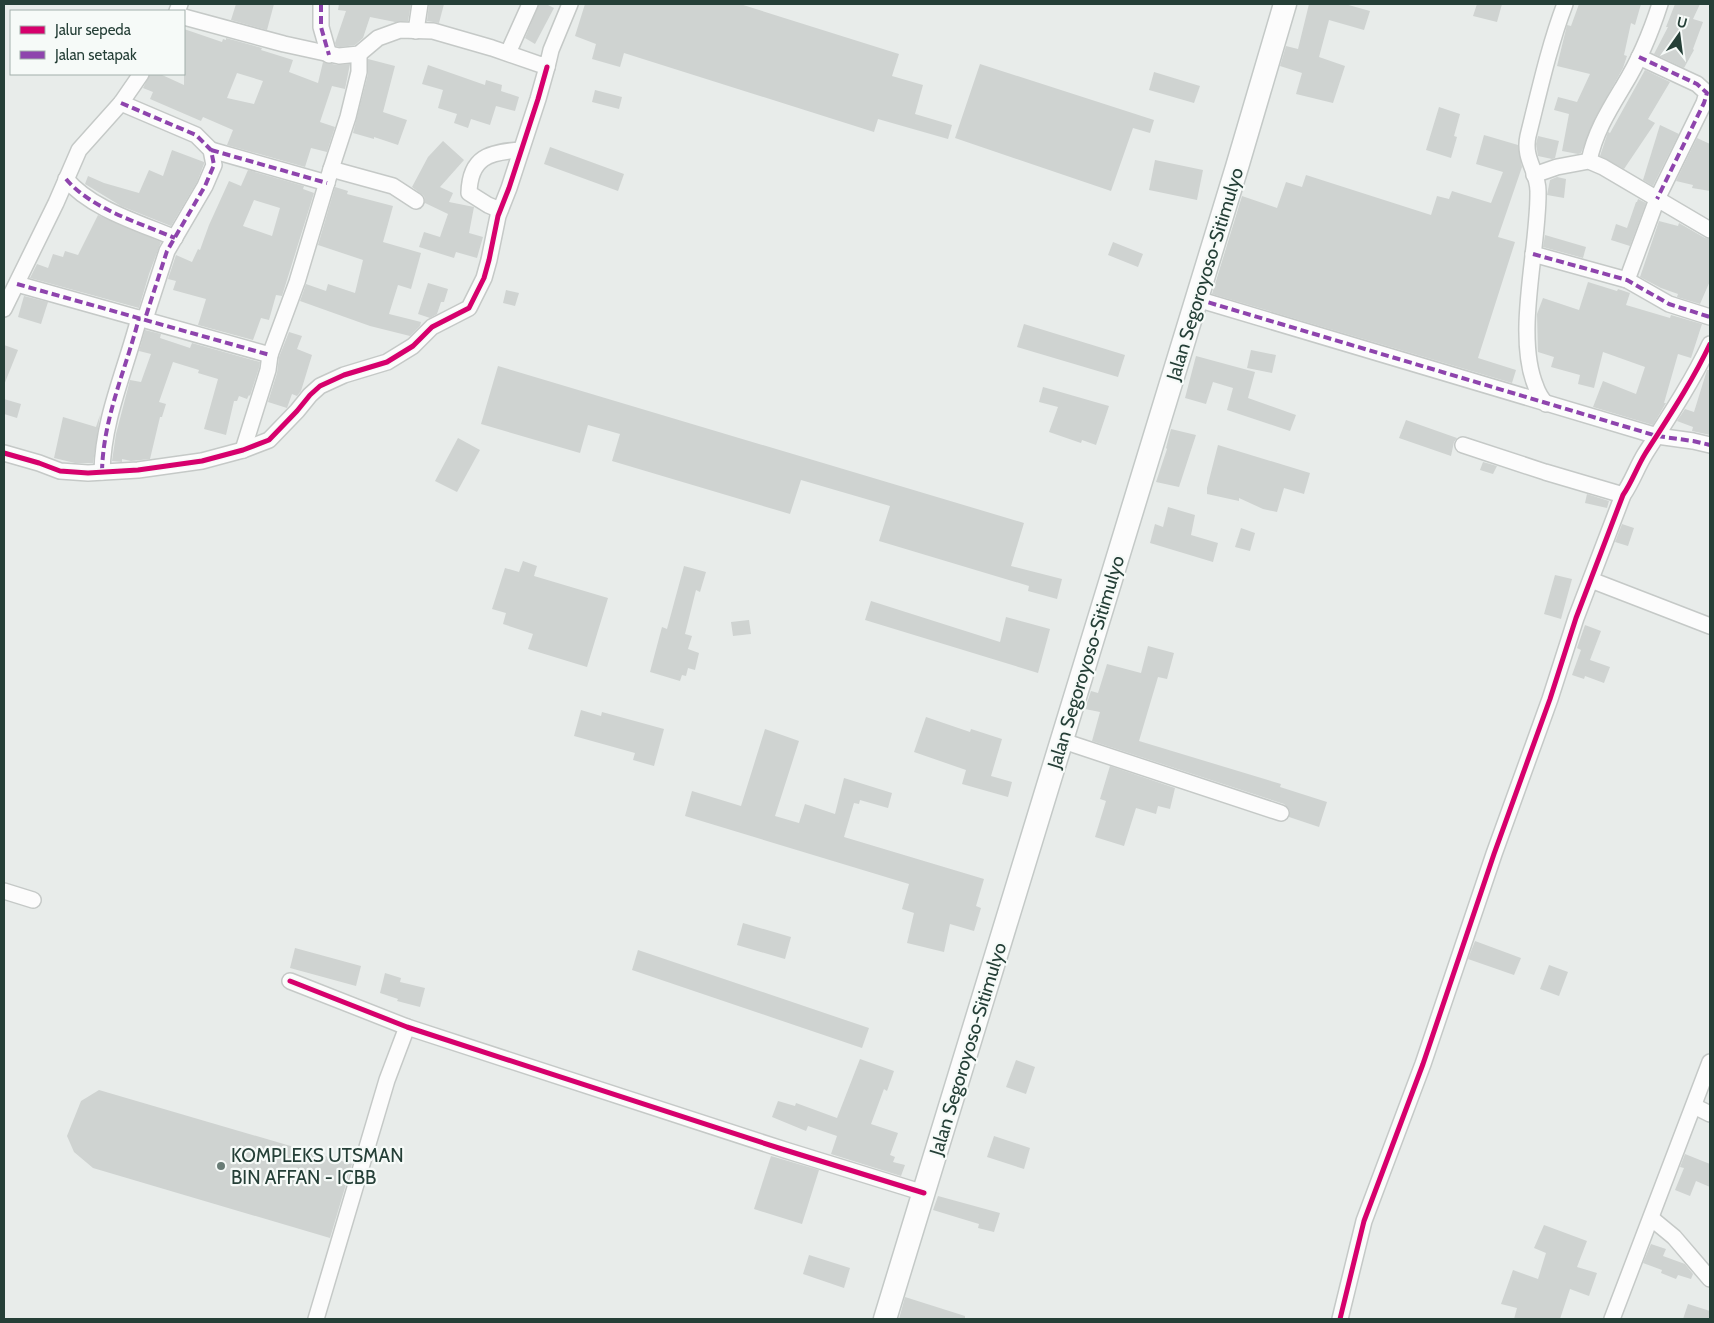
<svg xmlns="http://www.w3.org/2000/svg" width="1714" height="1323" viewBox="0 0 1714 1323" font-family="Cabin,sans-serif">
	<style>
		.building { fill: #cfd3d1; fill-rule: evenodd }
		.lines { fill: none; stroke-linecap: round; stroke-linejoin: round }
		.street-casing { stroke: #c5c9c7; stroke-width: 18 }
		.secondary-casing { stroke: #c4c9c7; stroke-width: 25 }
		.street { stroke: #fcfcfc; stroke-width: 15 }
		.secondary { stroke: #fcfcfc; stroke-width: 22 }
		.quiet { stroke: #8e44ad; stroke-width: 4; stroke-dasharray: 8 4; stroke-linecap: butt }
		.cycleway-casing { stroke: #f6faf8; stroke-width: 8 }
		.cycleway { stroke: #d6006c; stroke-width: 5 }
		.poi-dot { fill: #697c76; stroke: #f6faf8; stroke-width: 2 }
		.labels { text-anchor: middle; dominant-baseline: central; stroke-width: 4.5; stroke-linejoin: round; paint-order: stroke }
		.street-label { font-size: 19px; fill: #253f37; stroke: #f6faf8 }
		.poi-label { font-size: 19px; fill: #253f37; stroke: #f6faf8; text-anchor: start }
	</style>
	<rect width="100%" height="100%" fill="#e8ecea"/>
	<!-- building -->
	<g class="building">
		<path d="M236 4H274L267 30 231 20Z"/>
		<path d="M339 4H411L408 21 395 22 370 17 363 38 355 45 340 47 336 46 335 43 346 11 338 10Z"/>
		<path d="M429 4H444L439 23 427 21Z"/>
		<path d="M539 4H546L554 8 535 44 525 38Z"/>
		<path d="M585 4H740L899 54 892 76 923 85 915 114 952 125 948 139 878 119 874 132 624 53 620 67 592 59 596 44 575 36Z"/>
		<path d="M1309 4H1345L1370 11 1364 30 1329 20 1319 57 1345 66 1333 103 1296 94 1302 73 1280 66 1286 46 1298 49Z"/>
		<path d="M1477 4H1502L1497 22 1473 16Z"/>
		<path d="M1579 4H1641L1635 25 1631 23 1624 55 1627 56 1623 68 1595 118 1581 153 1578 154 1562 151 1569 114 1554 110 1558 97 1577 102 1590 74 1557 66 1567 25 1571 26Z"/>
		<path d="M1675 4H1700L1693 19 1703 22 1693 49 1694 50 1684 68 1654 54 1668 27H1666Z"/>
		<path d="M184 29 222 42 223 39 226 40V38L262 48 261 50 293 60 289 72 318 83 323 62 337 65 350 64 345 89 332 86 320 122 335 127 327 152 311 148 305 167 227 145 233 130 203 117 201 121 150 99 153 92 143 88 150 74H160L184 85ZM237 73 263 81 254 104 227 98Z"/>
		<path d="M368 59 395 66 383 112 407 120 398 145 374 137V139L353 133 368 74Z"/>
		<path d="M980 64 1154 120 1150 133 1133 128 1111 191 955 138Z"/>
		<path d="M428 65 485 85 486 80 502 85 501 91 519 97 515 111 496 106 490 125 471 119 468 128 454 123 457 114 438 108 443 90 422 84Z"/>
		<path d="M1645 70 1670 82 1648 119 1655 123 1624 169 1600 156 1608 132 1610 133Z"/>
		<path d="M1154 72 1200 86 1194 103 1149 90Z"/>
		<path d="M595 90 622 97 619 109 592 102Z"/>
		<path d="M1439 107 1460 114 1454 136 1457 137 1451 158 1426 150Z"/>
		<path d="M1660 125 1679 134 1653 186 1643 180Z"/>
		<path d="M1484 135 1518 145 1522 167 1498 237 1515 242 1478 358 1516 370 1512 383 1212 294 1242 196 1277 208 1286 182 1302 187 1306 175 1431 215 1437 196 1449 199 1452 191 1491 203 1503 172 1476 164Z"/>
		<path d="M1538 136 1559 141 1555 158 1552 159 1538 156 1536 144Z"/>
		<path d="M1697 138 1710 144V191L1692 188 1693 185 1676 181Z"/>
		<path d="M443 141 464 160 440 187 453 193 449 202 474 207 469 233 483 237 477 258 456 252 454 258 419 247 424 232 440 237 448 214 425 203 424 196 412 187 428 157Z"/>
		<path d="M550 147 624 174 618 191 544 164Z"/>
		<path d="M172 150 204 162V164L197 182 171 226 121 206 85 184 88 176 104 183 139 193 149 170 163 176Z"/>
		<path d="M1155 160 1203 170 1197 200 1149 190Z"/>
		<path d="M248 170 304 186 303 189 314 193 282 296 276 295 269 320 261 318 253 340 198 325 206 299 173 290 176 281 168 279 176 255 192 262 198 249 200 250 209 225 229 181 241 186ZM254 200 280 208 272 236 243 226Z"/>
		<path d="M1557 177 1566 179 1564 198 1547 195 1550 180Z"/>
		<path d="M335 187 348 191 347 194 393 206 383 242 421 253 411 289 398 285 389 314 421 322 420 326 410 336 370 326 300 301 306 284 326 291 328 284 355 293 363 260 318 245Z"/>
		<path d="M1638 199 1646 203 1630 246 1611 240 1616 224 1627 228 1636 202H1637Z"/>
		<path d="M98 215 161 242 149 274 139 308 30 278 37 264 48 268 53 254 63 257 65 251 78 255Z"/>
		<path d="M1659 221 1678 226 1679 223 1705 238 1710 239V281L1700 304 1677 297 1678 294 1661 288 1640 277Z"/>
		<path d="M1545 235 1586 247 1583 258 1543 247Z"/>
		<path d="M1113 242 1143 254 1138 267 1108 255Z"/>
		<path d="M1588 282 1617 291 1618 289 1630 293 1626 305 1670 318 1671 315 1702 324 1691 358 1678 354 1664 403H1666L1653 425 1593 407 1603 381 1636 394 1645 367 1603 352 1594 388 1578 384 1580 375 1551 367 1554 357 1538 352 1537 314 1543 298 1579 310Z"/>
		<path d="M428 283 448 289 444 302H441L437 314 430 318 418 314Z"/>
		<path d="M506 290 519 293 515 306 503 303Z"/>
		<path d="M24 296 48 302 41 324 18 317Z"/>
		<path d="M1024 324 1125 355 1118 377 1017 347Z"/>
		<path d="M145 330 161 334 160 338 190 348 192 343 260 362 259 368 250 396 249 395 247 399 239 396 237 401H234L226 435 204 429 218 379 198 373 199 370 173 362 159 402 166 404 162 417H160L150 459 131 461 122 459V462L112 461 116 434 130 380 141 382 151 354 139 351Z"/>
		<path d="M289 332 302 336 297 349 312 355 301 391 297 396 292 394 287 408 268 402 277 373 279 357Z"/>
		<path d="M4 345 18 350 4 385Z"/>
		<path d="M1251 350 1276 355 1272 373 1247 368Z"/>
		<path d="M1196 356 1255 372 1248 398 1296 415 1290 431 1227 410 1233 388 1213 382 1206 404 1185 398Z"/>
		<path d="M498 366 1024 523 1011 566 1062 579 1057 599 1028 591 1029 586 879 541 890 506 801 480 790 514 612 461 620 434 588 425 580 453 481 424Z"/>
		<path d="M1707 370H1710V435L1692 431 1693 427 1677 421 1685 409 1694 412Z"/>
		<path d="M1043 387 1109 406 1096 445 1082 440 1081 443 1049 432 1058 407 1039 402Z"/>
		<path d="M4 399 21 404 17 418 4 414Z"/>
		<path d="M100 415 93 463H75L54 458 63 417 96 427Z"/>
		<path d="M1406 420 1457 438 1454 442 1451 456 1399 438Z"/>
		<path d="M1171 429 1196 435 1179 487 1156 482 1167 449 1166 448Z"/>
		<path d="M458 438 480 450 457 492 435 481Z"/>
		<path d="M1218 445 1310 473 1304 494 1284 488 1277 512 1263 509 1239 498V501L1207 494V488Z"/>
		<path d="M1483 462 1497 466 1493 474 1480 470Z"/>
		<path d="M1587 494 1609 501 1607 508 1585 503Z"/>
		<path d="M1168 507 1195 515 1191 535 1218 543 1213 562 1150 543 1155 524 1163 527Z"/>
		<path d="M1622 524 1634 528 1628 546 1615 542Z"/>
		<path d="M1241 528 1255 533 1250 551 1235 547Z"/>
		<path d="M523 561 537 566 534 576 608 598 587 667 528 649 533 634 503 624 506 613 492 609 505 568 519 572Z"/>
		<path d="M684 566 706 572 700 592 696 590 685 634 692 636 688 649 699 653 695 670 688 668 686 676 682 675 680 681 650 672 662 627 667 629Z"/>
		<path d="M1555 575 1572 579 1561 619 1544 614Z"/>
		<path d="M871 601 1000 642 1006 617 1050 629 1038 673 865 620Z"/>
		<path d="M749 620 751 634 733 636 731 622Z"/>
		<path d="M1585 625 1601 631 1590 660 1610 667 1604 683 1585 676 1584 679 1572 675 1581 650 1577 648Z"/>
		<path d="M1148 646 1174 653 1167 679 1158 677 1139 741 1281 784 1280 787 1327 802 1319 827 1289 817 1290 811 1284 804 1092 741 1100 712 1085 709 1091 691 1098 693 1107 664 1141 673Z"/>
		<path d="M581 710 601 716 602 712 664 729 654 766 633 760 635 753 574 736Z"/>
		<path d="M926 717 970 732 971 729 1002 739 991 776 1012 782 1008 797 962 784 966 770 914 752Z"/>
		<path d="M765 729 799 741 775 816 799 823 805 804 835 814 844 778 892 793 888 808 860 800 859 804 854 803 844 837 984 879 976 906 981 908 974 931 950 924 944 952 907 943 914 913 902 909 909 884 685 816 692 791 741 806Z"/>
		<path d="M1110 766 1175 788 1170 809 1158 806 1156 814 1136 808 1124 846 1095 837 1106 801 1100 799Z"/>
		<path d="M743 923 791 937 785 959 737 945Z"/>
		<path d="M1475 941 1521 958 1514 975 1468 959Z"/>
		<path d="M295 948 361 966 356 986 290 968Z"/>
		<path d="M638 950 869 1028 862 1048 632 970Z"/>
		<path d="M1549 965 1568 972 1559 996 1540 989Z"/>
		<path d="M385 973 401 978 400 982 425 988 420 1007 397 1001 398 999 380 993Z"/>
		<path d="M860 1059 894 1071 887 1091 884 1089 871 1124 898 1133 890 1155 895 1157 893 1162 905 1165 901 1176 831 1154 837 1136 808 1126 806 1131 772 1117 778 1101 795 1106 796 1103 837 1118Z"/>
		<path d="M1016 1060 1035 1067 1026 1094 1006 1087Z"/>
		<path d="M99 1090 352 1164 330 1238 93 1168 74 1152 67 1136 81 1101Z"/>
		<path d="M994 1136 1030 1148 1024 1169 987 1157Z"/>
		<path d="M1685 1154 1710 1164V1187L1696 1181 1690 1196 1675 1190 1684 1168 1680 1167Z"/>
		<path d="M771 1156 819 1170 802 1224 754 1209Z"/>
		<path d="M938 1196 1000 1213 994 1232 978 1228 979 1224 933 1210Z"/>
		<path d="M1544 1225 1587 1241 1577 1267 1597 1273 1589 1296 1570 1289 1560 1319H1514L1517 1308 1501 1304 1513 1270 1538 1279 1546 1253 1534 1248Z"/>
		<path d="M1651 1244 1666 1249 1663 1256 1685 1264 1693 1274 1691 1279 1678 1275 1676 1279 1661 1273 1662 1270 1643 1263Z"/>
		<path d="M809 1255 850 1268 844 1288 803 1274Z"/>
		<path d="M905 1297 965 1316V1319H899Z"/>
		<path d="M1688 1304 1710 1311V1319H1683Z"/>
	</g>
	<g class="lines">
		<!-- street casing -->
		<g class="street-casing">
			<g id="street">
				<path d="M321 4V27L329 55"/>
				<path d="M177 11 180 4"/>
				<path d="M184 17 284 44 339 56 359 54 378 38 400 30 433 31 492 48 547 67 551 50 570 4"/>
				<path d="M416 31 420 4"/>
				<path d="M508 53 530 4"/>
				<path d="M121 103 196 135 211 150 214 165 205 186 167 251 145 319"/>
				<path d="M211 150 327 183"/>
				<path d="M1589 161C1595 132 1609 110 1624 85 1640 59 1651 32 1660 4"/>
				<path d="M331 169 393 186 416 201"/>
				<path d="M1534 175 1557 167 1589 161 1603 167 1710 230"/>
				<path d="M66 179C91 209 140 223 175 238"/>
				<path d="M500 210 488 205 469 193C470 157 489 152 521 150"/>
				<path d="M1533 254 1627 280 1669 304 1710 317"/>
				<path d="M1627 280 1657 199 1704 103 1707 93 1697 84 1639 57"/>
				<path d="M17 284 270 355"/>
				<path d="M1197 299 1657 436 1693 441 1710 445"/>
				<path d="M4 309 56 203 79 150 121 103 141 74"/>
				<path d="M1546 404C1542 399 1538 393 1536 387 1514 335 1539 248 1538 191 1538 171 1523 159 1528 136 1539 92 1549 46 1565 4"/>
				<path d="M1463 445 1545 472 1623 495"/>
				<path d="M243 450 268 370 270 355 297 282 331 169 348 117 359 72V54"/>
				<path d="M4 453 39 463 60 471 88 473 138 470 202 461 243 450 269 440 297 411 310 395 320 386 344 375 387 362 413 346 432 327 469 308 484 278 489 260 498 216 509 188 538 99 547 67"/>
				<path d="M102 472C103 418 126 369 139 318"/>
				<path d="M1591 580 1710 626"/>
				<path d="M1063 741 1281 813"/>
				<path d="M4 891 33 900"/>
				<path d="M290 981 407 1027 785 1150 924 1193"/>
				<path d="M1694 1106 1710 1114"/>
				<path d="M1651 1218 1674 1237 1710 1279"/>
				<path d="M316 1319 387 1080 407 1027"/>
				<path d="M1340 1319 1364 1221 1423 1064 1494 854 1550 699 1576 618 1623 495C1632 482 1637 467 1645 454 1668 418 1692 382 1710 344"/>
				<path d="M1612 1319 1710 1062"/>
			</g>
		</g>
		<!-- secondary casing -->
		<g class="secondary-casing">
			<path id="secondary" d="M885 1319 1237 167 1285 4"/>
		</g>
		<!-- street -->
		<use href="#street" class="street"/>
		<!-- secondary -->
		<use href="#secondary" class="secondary"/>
		<!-- quiet -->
		<g class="quiet">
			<path d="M321 4V27L329 55"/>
			<path d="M1639 57 1697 84 1707 93 1704 103 1657 199"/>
			<path d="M121 103 196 135 211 150 214 165 205 186 167 251 145 319"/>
			<path d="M211 150 327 183"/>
			<path d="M66 179C91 209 140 223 175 238"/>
			<path d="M1533 254 1627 280 1669 304 1710 317"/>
			<path d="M17 284 270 355"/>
			<path d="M1197 299 1657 436 1693 441 1710 445"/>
			<path d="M102 472C103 418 126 369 139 318"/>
		</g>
		<!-- cycleway casing -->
		<g class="cycleway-casing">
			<g id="cycleway">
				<path d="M4 453 39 463 60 471 88 473 138 470 202 461 243 450 269 440 297 411 310 395 320 386 344 375 387 362 413 346 432 327 469 308 484 278 489 260 498 216 509 188 538 99 547 67"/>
				<path d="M290 981 407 1027 785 1150 924 1193"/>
				<path d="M1340 1319 1364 1221 1423 1064 1494 854 1550 699 1576 618 1623 495C1632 482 1637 467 1645 454 1668 418 1692 382 1710 344"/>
			</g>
		</g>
		<!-- cycleway -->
		<use href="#cycleway" class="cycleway"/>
	</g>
	<!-- markers -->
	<circle class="poi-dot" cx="221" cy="1166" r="5"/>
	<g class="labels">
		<!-- street labels -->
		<g class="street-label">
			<text transform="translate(1205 274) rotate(-73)">Jalan Segoroyoso-Sitimulyo</text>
			<text transform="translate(1086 662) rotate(-73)">Jalan Segoroyoso-Sitimulyo</text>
			<text transform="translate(968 1049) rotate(-73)">Jalan Segoroyoso-Sitimulyo</text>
		</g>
		<!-- poi labels -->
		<g class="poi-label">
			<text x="231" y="1155">KOMPLEKS UTSMAN<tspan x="231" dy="22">BIN AFFAN - ICBB</tspan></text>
		</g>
	</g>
	<!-- border -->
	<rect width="1714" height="1323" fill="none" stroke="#253f37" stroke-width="10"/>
	<!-- legend -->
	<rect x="10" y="10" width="175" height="65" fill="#f6faf8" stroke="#a2afab"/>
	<rect x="20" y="26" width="25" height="8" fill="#d6006c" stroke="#a2afab"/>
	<text x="55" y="35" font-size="15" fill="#253f37">Jalur sepeda</text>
	<rect x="20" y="51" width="25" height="8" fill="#8e44ad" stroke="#a2afab"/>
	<text x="55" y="60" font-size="15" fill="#253f37">Jalan setapak</text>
	<!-- north arrow -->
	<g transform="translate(1679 35) rotate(14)" stroke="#f6faf8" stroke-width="4" paint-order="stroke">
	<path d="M0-4L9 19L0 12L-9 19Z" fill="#253f37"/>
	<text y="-8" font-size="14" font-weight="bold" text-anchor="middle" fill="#253f37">U</text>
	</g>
</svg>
